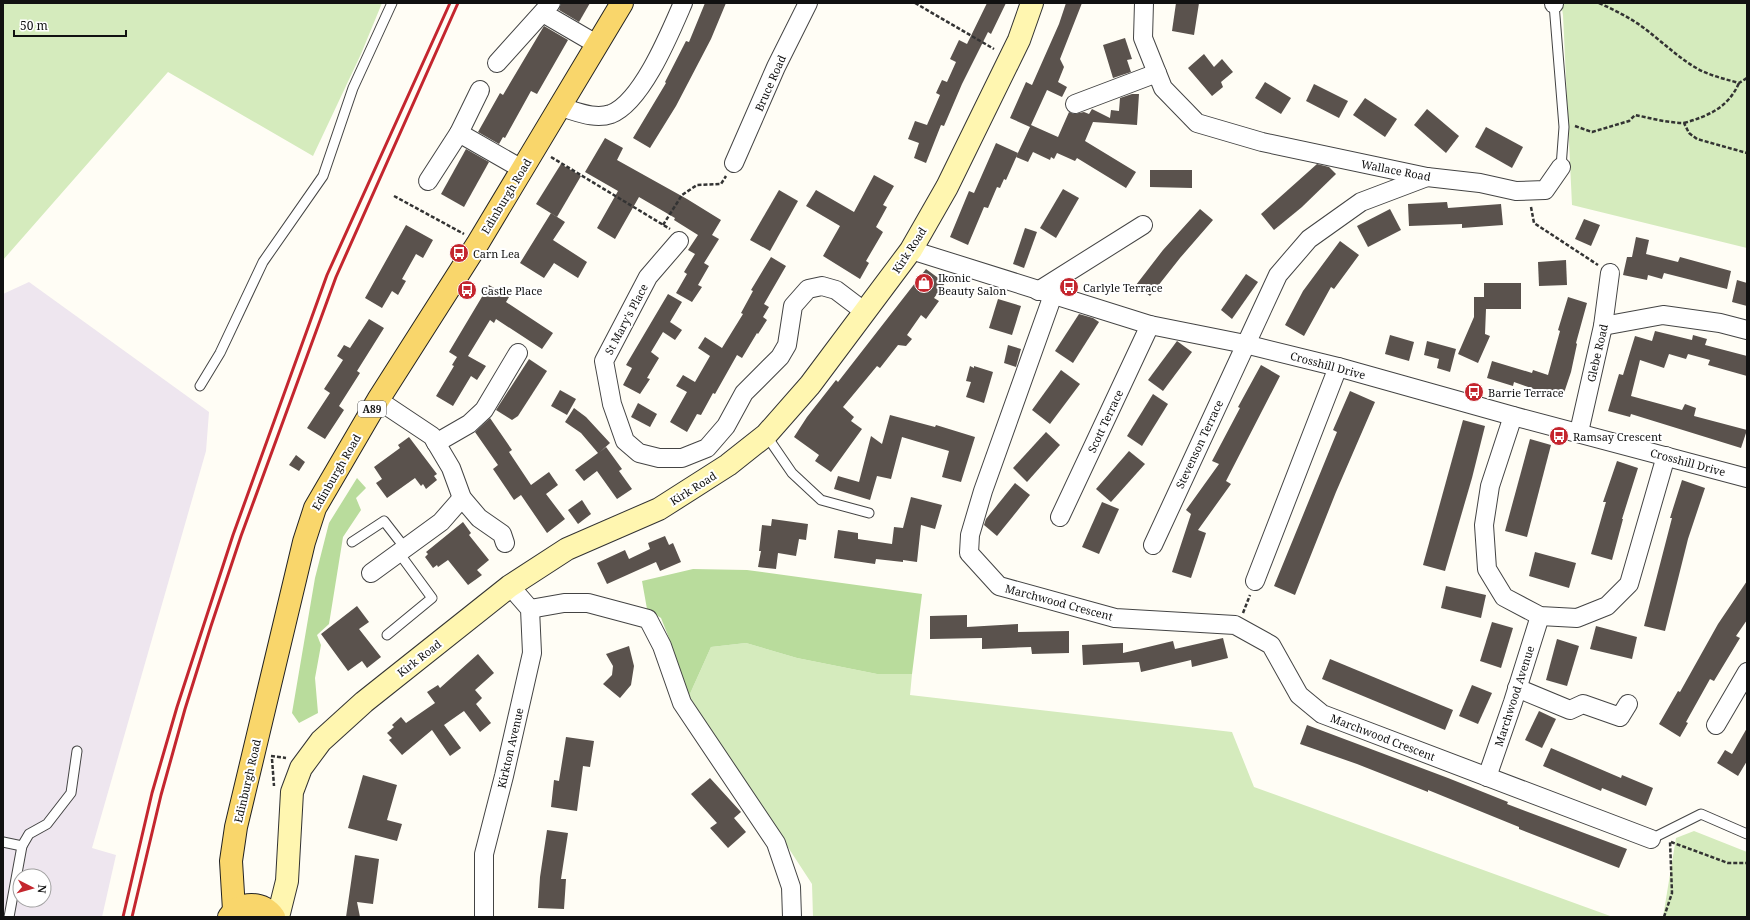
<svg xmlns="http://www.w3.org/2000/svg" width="1750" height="920" viewBox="0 0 1750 920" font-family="'Noto Serif',serif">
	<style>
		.industrial { fill: #eee6ef; fill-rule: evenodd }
		.green { fill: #d5ebbd }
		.forest { fill: #b9dc9c }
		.building { fill: #5a524d }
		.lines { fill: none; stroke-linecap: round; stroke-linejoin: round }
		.lane-casing { stroke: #444; stroke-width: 11 }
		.street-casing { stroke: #444; stroke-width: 20 }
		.secondary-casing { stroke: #333; stroke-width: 24 }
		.primary-casing { stroke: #222; stroke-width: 24 }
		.path { stroke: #333; stroke-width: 2.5; stroke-dasharray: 4 2; stroke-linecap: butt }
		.lane { stroke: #fff; stroke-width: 9 }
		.street { stroke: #fff; stroke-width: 18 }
		.secondary { stroke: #fff6b0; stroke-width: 22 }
		.primary { stroke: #f9d66b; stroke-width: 22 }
		.rail { stroke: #c4262e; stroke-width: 3 }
		.labels { text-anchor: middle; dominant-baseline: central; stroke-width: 4; stroke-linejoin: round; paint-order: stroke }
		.shield { fill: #fff; stroke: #585858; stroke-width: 1 }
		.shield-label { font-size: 10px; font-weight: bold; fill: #111 }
		.street-label { font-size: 11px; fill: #111; stroke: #fff }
		.poi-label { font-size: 11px; fill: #111; stroke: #fff; text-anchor: start }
	</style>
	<rect width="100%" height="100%" fill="#fffdf5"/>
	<!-- industrial -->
	<path class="industrial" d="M29 282 209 412 206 451 92 848 116 855 102 917H3V294ZM20 876H44V900H20Z"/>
	<!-- green -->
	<g class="green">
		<path d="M3 3H382L361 54 313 156 168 72 3 260Z"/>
		<path d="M1561 3H1747V248L1572 205 1563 15Z"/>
		<path d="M746 643 797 658 877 674H912L910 695 1232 732 1254 787 1613 917H813L812 884 689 696 711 647Z"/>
		<path d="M1694 831 1747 852V917H1663L1676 838Z"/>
	</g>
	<!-- forest -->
	<g class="forest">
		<path d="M357 478 366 488 356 498 361 510 343 537 329 624 317 635 321 645 315 678 318 713 299 723 292 713 315 578 329 523Z"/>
		<path d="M693 569 747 570 922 594 912 674H877L797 658 746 643 711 647 689 696 676 676 669 638 661 618 647 609 642 581Z"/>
	</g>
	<!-- building -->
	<g class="building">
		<path d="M561 3H590L579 22 559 10Z"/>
		<path d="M705 3H726L711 39 676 106 650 148 633 138 666 83 665 82 686 41 689 42Z"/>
		<path d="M987 3H1006L991 34 988 32 962 84 944 126 941 125 926 163 914 158 919 143 908 139 915 121 927 125 940 95 936 93 942 80 947 82 956 62 950 59 959 40 967 44Z"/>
		<path d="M1066 3H1082L1060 59 1064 67 1058 82 1067 87 1062 97 1047 90 1031 125 1058 137 1069 112 1074 114 1084 112 1089 114 1092 109 1110 118 1111 110 1119 111 1120 98 1132 94H1139L1137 125 1093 122 1085 141 1136 172 1126 188 1077 158 1075 161 1057 153 1054 159 1051 157 1050 160 1033 152 1028 162 1016 157 1030 127 1010 118 1026 82 1032 85 1059 24Z"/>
		<path d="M1176 3H1199L1194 35 1172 31Z"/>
		<path d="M544 26 568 40 537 94 531 91 505 138 503 137 499 144 478 132 500 93 503 95Z"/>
		<path d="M1125 38 1132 59 1127 60 1131 72 1113 78 1103 45Z"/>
		<path d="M1204 54 1214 67 1222 59 1233 72 1221 82 1223 87 1212 96 1188 68Z"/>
		<path d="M1265 82 1291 98 1281 114 1255 98Z"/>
		<path d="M1314 84 1348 101 1339 118 1306 101Z"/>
		<path d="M1365 98 1397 119 1385 137 1353 115Z"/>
		<path d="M1427 109 1459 136 1446 153 1414 125Z"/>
		<path d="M1486 127 1523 147 1512 168 1475 147Z"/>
		<path d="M605 138 623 148 617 160 687 199 721 220 712 235 719 239 704 263 709 266 698 285 702 287 692 302 676 293 687 274 684 272 695 254 688 250 698 235 674 220 675 218 639 197 615 239 597 228 618 191 585 172Z"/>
		<path d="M996 143 1018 153 1006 180 1004 179 1000 188 997 187 988 208 984 207 968 245 950 237 969 191 974 193Z"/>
		<path d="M466 149 489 162 464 207 441 194Z"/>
		<path d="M561 164 581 176 557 217 536 204Z"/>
		<path d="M1317 164 1329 167 1336 174 1302 207 1274 230 1261 214Z"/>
		<path d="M1150 170H1192V188L1150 187Z"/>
		<path d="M874 175 894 186 883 205 887 207 876 227 883 232 866 261 869 263 860 279 823 256 840 226 806 206 816 190 854 212Z"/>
		<path d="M1063 189 1079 198 1056 238 1040 228Z"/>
		<path d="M779 190 798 201 770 251 750 240Z"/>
		<path d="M1447 202 1448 208 1501 204 1503 225 1462 228V224L1409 226 1408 204Z"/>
		<path d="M1200 209 1213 220 1180 258 1150 296 1136 285 1163 250Z"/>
		<path d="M1390 209 1401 230 1368 247 1357 226Z"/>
		<path d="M551 213 565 222 553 240 587 262 578 278 554 263 544 278 520 263Z"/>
		<path d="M1584 219 1600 225 1591 246 1575 239Z"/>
		<path d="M406 225 433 240 423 258 416 254 402 279 406 281 398 295 392 291 382 308 365 298Z"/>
		<path d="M1025 228 1037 232 1024 268 1013 264Z"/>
		<path d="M1636 237 1649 240 1646 254 1678 262 1680 257 1731 271 1727 289 1664 273 1662 279 1648 275 1647 280 1623 275 1627 257H1632Z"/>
		<path d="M1340 241 1359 255 1334 289 1331 287 1304 336 1285 325 1303 291Z"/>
		<path d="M771 257 786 266 764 304 769 307 763 317 767 320 758 334 757 333 742 358 737 355 715 394 713 393 701 415 697 414 687 432 670 422 687 392 676 386 683 375 695 382 710 356 698 348 705 337 722 348 743 314 741 313 753 291 751 290Z"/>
		<path d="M1566 260 1567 285 1539 286 1538 262Z"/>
		<path d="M926 269 945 283 934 298 939 301 926 319 921 315 907 335 912 339 906 346 898 345 880 368 877 366 843 407 854 417 851 421 862 429 831 472 815 461 819 455 794 437 807 417 836 380 838 382Z"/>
		<path d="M1246 274 1258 282 1232 319 1221 310Z"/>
		<path d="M1737 280 1747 283V306L1732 302Z"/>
		<path d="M1484 283H1521V309H1486L1485 334 1490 336 1478 363 1458 354 1474 317V297H1484Z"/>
		<path d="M489 285 509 297 506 302 553 333 542 349 496 319 494 323 490 320 468 356 486 366 477 380 471 376 453 406 436 396 454 366 452 365 457 357 449 352Z"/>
		<path d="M668 294 682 302 670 322 682 330 675 340 663 332 651 352 659 358 647 378 650 379 640 394 623 385 632 368 626 365Z"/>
		<path d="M1568 297 1587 303 1576 343 1577 344 1571 372 1562 399 1514 382 1513 386 1487 378 1492 361 1532 373 1533 370 1548 375 1560 331 1558 330Z"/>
		<path d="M998 299 1021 306 1012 335 989 328Z"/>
		<path d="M1079 314 1093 318 1099 322 1073 363 1055 351Z"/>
		<path d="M369 319 384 328 357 371 360 373 339 406 344 410 325 439 307 428 330 393 324 389 343 360 337 356 344 345 350 348Z"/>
		<path d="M1655 331 1692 340 1693 335 1707 339 1705 345 1747 356V376L1708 365 1710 360 1688 354 1686 359 1669 354 1664 368 1640 360 1631 396 1682 410 1685 404 1696 408 1694 416 1747 430 1741 448 1631 414 1630 417 1608 411 1619 374 1623 375 1635 336 1652 341Z"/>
		<path d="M1390 335 1414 342 1409 361 1385 354Z"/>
		<path d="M1177 341 1192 352 1163 391 1148 380Z"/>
		<path d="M1427 341 1456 349 1450 372 1437 368 1439 359 1424 355Z"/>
		<path d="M1008 345 1021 349 1016 367 1004 363Z"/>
		<path d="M529 359 547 371 518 416 512 420 496 410Z"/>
		<path d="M1261 365 1280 376 1226 481 1231 484 1198 530 1206 533 1191 578 1172 572 1191 514 1186 510 1219 464 1212 461 1240 408 1238 407Z"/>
		<path d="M970 366 974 368V366L993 372 984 403 966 397 971 382 966 381Z"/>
		<path d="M1061 370 1080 384 1050 424 1032 410Z"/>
		<path d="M560 390 576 399 567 415 551 406Z"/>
		<path d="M1350 391 1375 402 1336 492 1295 595 1274 586 1337 432 1333 430Z"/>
		<path d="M1153 394 1168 404 1142 446 1127 436Z"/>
		<path d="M638 403 657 414 650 427 631 417Z"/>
		<path d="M574 408 586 417 610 443 600 452 606 447 622 469 619 471 632 489 617 499 597 471 584 481 575 470 598 453 581 433 565 422Z"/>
		<path d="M890 415 935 427 936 425 975 437 961 482 942 477 949 451 902 437 891 479 877 476 870 500 834 489 838 476 859 482 871 436 882 444Z"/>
		<path d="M490 418 512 450 509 452 531 485 549 472 558 485 546 494 565 519 547 533 521 495 514 500 493 469 498 465 475 432Z"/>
		<path d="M1463 420 1485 426 1472 478 1445 571 1423 565Z"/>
		<path d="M1046 432 1060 445 1027 482 1013 468Z"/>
		<path d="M409 437 437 474 434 476 437 480 426 489 423 484 421 486 415 478 387 498 376 483 382 479 374 467 400 448 398 445Z"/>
		<path d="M1530 439 1551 445 1527 537 1505 531Z"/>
		<path d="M1129 451 1145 464 1111 502 1096 489Z"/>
		<path d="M296 455 305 462 299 471 289 465Z"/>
		<path d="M1617 461 1638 468 1622 519H1623L1612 560 1591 554 1606 502H1603Z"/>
		<path d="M1682 480 1705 488 1688 539 1665 631 1644 626 1672 518H1670Z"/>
		<path d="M1015 483 1030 495 997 536 984 525 986 519Z"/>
		<path d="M911 497 942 505 935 529 921 525 917 562 903 560V562L876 559 875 564 834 558 838 530 858 533V539L892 544 894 527 903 528Z"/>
		<path d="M582 500 591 514 578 524 568 510Z"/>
		<path d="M1102 502 1119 509 1099 554 1082 547Z"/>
		<path d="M772 519 808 524 806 540 799 539 796 556 778 553 776 569 758 567 761 551H759L762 525 771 526Z"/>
		<path d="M463 522 471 533 469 535 489 560 477 570 482 575 468 585 448 560 438 567 437 565 433 568 425 557 428 554 426 552Z"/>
		<path d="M665 536 669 545 673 543 681 562 660 571 656 562 607 584 597 563 625 550 629 559 650 549 648 543Z"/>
		<path d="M1535 552 1576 563 1569 588 1529 576Z"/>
		<path d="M1747 581V620L1736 636 1740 638 1714 681 1710 679 1686 722 1688 723 1680 737 1659 724 1678 691 1680 692 1718 624Z"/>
		<path d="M1446 586 1486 595 1481 618 1441 608Z"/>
		<path d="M357 606 369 622 359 629 381 657 367 668 362 661 348 671 321 634Z"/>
		<path d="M967 615V627L1018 624V632L1069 631V653L1032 654 1031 647 982 649V638L930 639V616Z"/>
		<path d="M1492 622 1513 628 1501 668 1480 661Z"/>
		<path d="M1596 626 1637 637 1632 659 1590 649Z"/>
		<path d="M1223 638 1228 658 1192 667 1191 660 1141 672 1139 662 1083 665 1082 645 1123 643V653L1173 641 1175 649Z"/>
		<path d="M1557 639 1579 646 1567 686 1546 680Z"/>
		<path d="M629 646 634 666 631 685 620 698 603 684 612 675 613 666 606 654Z"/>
		<path d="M478 654 494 673 475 690 482 698 476 704 491 723 480 732 464 711 444 725 461 748 450 756 432 730 402 755 389 740 392 738 387 733 394 727 392 725 401 717 406 723 435 703 427 692 438 685 440 688Z"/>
		<path d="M1330 659 1453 710 1445 730 1322 679Z"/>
		<path d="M1472 685 1492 693 1478 724 1459 716Z"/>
		<path d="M1539 711 1556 719 1542 748 1525 740Z"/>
		<path d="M1307 725 1448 778 1508 802 1507 804 1627 849 1619 868 1519 829V827L1428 790V792L1357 764 1300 744Z"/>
		<path d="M1747 728V761L1738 776 1717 763 1725 750 1732 754Z"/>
		<path d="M566 737 594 741 590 767 583 766 577 811 551 807 554 780 559 781Z"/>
		<path d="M1551 748 1621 778 1622 775 1653 788 1646 806 1602 788 1601 791 1543 766Z"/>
		<path d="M363 775 397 785 387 820 402 824 397 841 348 828Z"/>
		<path d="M710 778 741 812 734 818 746 832 728 848 710 828 717 823 691 794Z"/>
		<path d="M547 830 568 833 561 879H566L564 909 538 908 540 877Z"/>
		<path d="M355 855 379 859 373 904 357 902 360 917H346Z"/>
	</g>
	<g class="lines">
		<!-- lane casing -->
		<g class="lane-casing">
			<g id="lane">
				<path d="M1554 4 1564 127 1561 167"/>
				<path d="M200 386 220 353 263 262 323 176 353 88 392 3"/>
				<path d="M766 435 792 473 821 500 869 513"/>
				<path d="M352 542 384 521 405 548"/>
				<path d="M387 635 432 598 399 553"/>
				<path d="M1651 839 1701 814 1747 834"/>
				<path d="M3 842 22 846"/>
				<path d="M9 917 22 846 29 834 47 824 71 793 77 751"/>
			</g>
		</g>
		<!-- street casing -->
		<g class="street-casing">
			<g id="street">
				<path d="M1144 3 1143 38 1163 88 1197 123 1262 142 1427 177 1480 183 1516 191 1545 190 1561 167"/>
				<path d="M1554 3V4"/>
				<path d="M543 13 598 45"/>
				<path d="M497 63 551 3"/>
				<path d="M1075 104 1157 73"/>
				<path d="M560 107C576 111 594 120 611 114 642 102 670 33 683 3"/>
				<path d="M459 133 522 169"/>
				<path d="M734 163 776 67 808 3"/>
				<path d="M428 181 459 133 480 90"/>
				<path d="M679 241 648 277 604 361 612 404 625 441 639 453 659 458H682L707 448 726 426 744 393 780 357 787 345 793 306 808 289 822 286 836 290 865 312"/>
				<path d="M911 250 1150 325 1245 344 1338 367 1513 416 1747 478"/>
				<path d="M1038 291 1143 225"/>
				<path d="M1053 295 983 491 970 535 969 553 999 586 1115 618 1235 625 1271 645 1299 695 1322 714 1651 839"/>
				<path d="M1603 326 1663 315 1720 323 1747 330"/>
				<path d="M378 400 432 436 451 468 462 498 479 518 502 534 505 543"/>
				<path d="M1513 416 1490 486 1484 525 1487 569 1504 597 1540 616 1577 618 1607 606 1629 584 1666 456"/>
				<path d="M1579 432 1603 326 1610 273"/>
				<path d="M436 443 469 424 484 410 518 353"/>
				<path d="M1060 517 1150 325"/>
				<path d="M1153 545 1278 275 1309 239 1361 202 1427 177"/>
				<path d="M371 573 441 522 462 498"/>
				<path d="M1255 581 1338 367"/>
				<path d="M530 609 564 603H588L648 619 662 646 682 703 776 843 791 887 792 917"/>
				<path d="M1517 688 1570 710 1583 704 1620 717 1628 704"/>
				<path d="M1716 725 1747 672"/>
				<path d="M1487 777 1513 702 1540 616"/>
				<path d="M484 917V854L504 776 532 653 530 609 510 586"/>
			</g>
		</g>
		<!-- secondary casing -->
		<g class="secondary-casing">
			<path id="secondary" d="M278 917 287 881 292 792 301 768 321 741 364 702 510 586 567 549 659 509 728 465 766 435 810 385 911 250 947 187 1019 40 1032 3"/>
		</g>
		<!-- primary casing -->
		<g class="primary-casing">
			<g id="primary">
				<path d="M234 910 231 861 236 827 304 542 315 508 378 400 478 243 622 3"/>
				<path d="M229 917C241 901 262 901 274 917"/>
			</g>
		</g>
		<!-- path -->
		<g class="path">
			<path d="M915 3 994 49"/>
			<path d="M1599 3C1619 12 1638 22 1654 36 1669 48 1682 60 1698 69 1711 76 1725 79 1739 83L1747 78"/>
			<path d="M1684 123C1708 116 1728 108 1739 83"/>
			<path d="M1575 126 1592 132 1629 121 1635 115C1650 118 1668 123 1684 123L1689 133 1697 139 1747 153"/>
			<path d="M551 157 670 229"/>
			<path d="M394 196 464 234"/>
			<path d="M1531 207 1534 223 1598 265"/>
			<path d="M663 225 682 195 697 185 721 184 726 176"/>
			<path d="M1243 613 1250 595"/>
			<path d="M271 756 286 758"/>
			<path d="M272 759 274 786"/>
			<path d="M1671 842 1728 863H1747"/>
			<path d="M1664 917 1672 893 1670 841"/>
		</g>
		<!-- lane -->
		<use href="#lane" class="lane"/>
		<!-- street -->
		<use href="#street" class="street"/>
		<!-- secondary -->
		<use href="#secondary" class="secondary"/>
		<!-- primary -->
		<use href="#primary" class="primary"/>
		<!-- rail -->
		<g class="rail">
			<path d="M123 917 152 793 177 707 233 535 327 275 450 3"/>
			<path d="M132 917 161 795 185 709 211 626 241 536 336 277 458 3"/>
		</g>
	</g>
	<!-- icons -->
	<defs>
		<g id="bus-disc" transform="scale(1)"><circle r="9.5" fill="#c4262e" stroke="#fff"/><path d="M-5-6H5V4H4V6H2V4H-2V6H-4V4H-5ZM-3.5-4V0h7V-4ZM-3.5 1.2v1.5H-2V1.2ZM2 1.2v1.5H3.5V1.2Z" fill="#fff"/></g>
		<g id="shop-disc" transform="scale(1)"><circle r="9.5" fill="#c4262e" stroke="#fff"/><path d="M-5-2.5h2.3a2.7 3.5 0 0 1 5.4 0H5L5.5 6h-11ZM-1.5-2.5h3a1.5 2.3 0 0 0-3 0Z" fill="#fff"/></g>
	</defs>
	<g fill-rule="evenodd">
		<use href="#bus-disc" x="459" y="253"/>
		<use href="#shop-disc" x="924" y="283"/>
		<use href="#bus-disc" x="1069" y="287"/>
		<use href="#bus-disc" x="467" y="290"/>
		<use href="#bus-disc" x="1474" y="392"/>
		<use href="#bus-disc" x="1559" y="436"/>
	</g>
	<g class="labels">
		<!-- shield labels -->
		<rect class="shield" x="358" y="401" width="28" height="16" rx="3"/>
		<g class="shield-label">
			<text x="372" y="409">A89</text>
		</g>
		<!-- street labels -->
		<g class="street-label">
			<text transform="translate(770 83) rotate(-66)">Bruce Road</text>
			<text transform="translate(1396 170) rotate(11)">Wallace Road</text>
			<text transform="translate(506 196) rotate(-59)">Edinburgh Road</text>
			<text transform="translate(909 250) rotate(-57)">Kirk Road</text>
			<text transform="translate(626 319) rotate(-62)">St Mary's Place</text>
			<text transform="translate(1597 353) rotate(-77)">Glebe Road</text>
			<text transform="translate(1328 365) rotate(15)">Crosshill Drive</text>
			<text transform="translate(1105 421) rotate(-65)">Scott Terrace</text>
			<text transform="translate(1199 444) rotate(-65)">Stevenson Terrace</text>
			<text transform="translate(1688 462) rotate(15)">Crosshill Drive</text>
			<text transform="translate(336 472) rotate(-60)">Edinburgh Road</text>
			<text transform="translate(693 488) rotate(-32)">Kirk Road</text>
			<text transform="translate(1059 602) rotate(15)">Marchwood Crescent</text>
			<text transform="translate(419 658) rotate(-38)">Kirk Road</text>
			<text transform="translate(1514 696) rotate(-72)">Marchwood Avenue</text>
			<text transform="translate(1383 737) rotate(21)">Marchwood Crescent</text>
			<text transform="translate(510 748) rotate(-77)">Kirkton Avenue</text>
			<text transform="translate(247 781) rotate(-77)">Edinburgh Road</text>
		</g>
		<!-- poi labels -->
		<g class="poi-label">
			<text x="473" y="253">Carn Lea</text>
			<text x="938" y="277">Ikonic<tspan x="938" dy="13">Beauty Salon</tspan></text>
			<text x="1083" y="287">Carlyle Terrace</text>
			<text x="481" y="290">Castle Place</text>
			<text x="1488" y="392">Barrie Terrace</text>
			<text x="1573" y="436">Ramsay Crescent</text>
		</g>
	</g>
	<!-- border -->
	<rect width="1750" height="920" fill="none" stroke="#111111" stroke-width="8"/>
	<!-- north arrow -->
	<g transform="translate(32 888) rotate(96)"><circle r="19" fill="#ffffff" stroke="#a0a0a0"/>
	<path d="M0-3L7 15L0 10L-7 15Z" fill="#c4262e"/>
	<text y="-6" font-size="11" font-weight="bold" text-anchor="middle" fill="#111111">N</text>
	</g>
	<!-- scale -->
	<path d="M14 30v6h112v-6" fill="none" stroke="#111111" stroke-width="2"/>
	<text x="20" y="30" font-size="12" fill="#111111" stroke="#ffffff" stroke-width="3" paint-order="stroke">50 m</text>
</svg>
